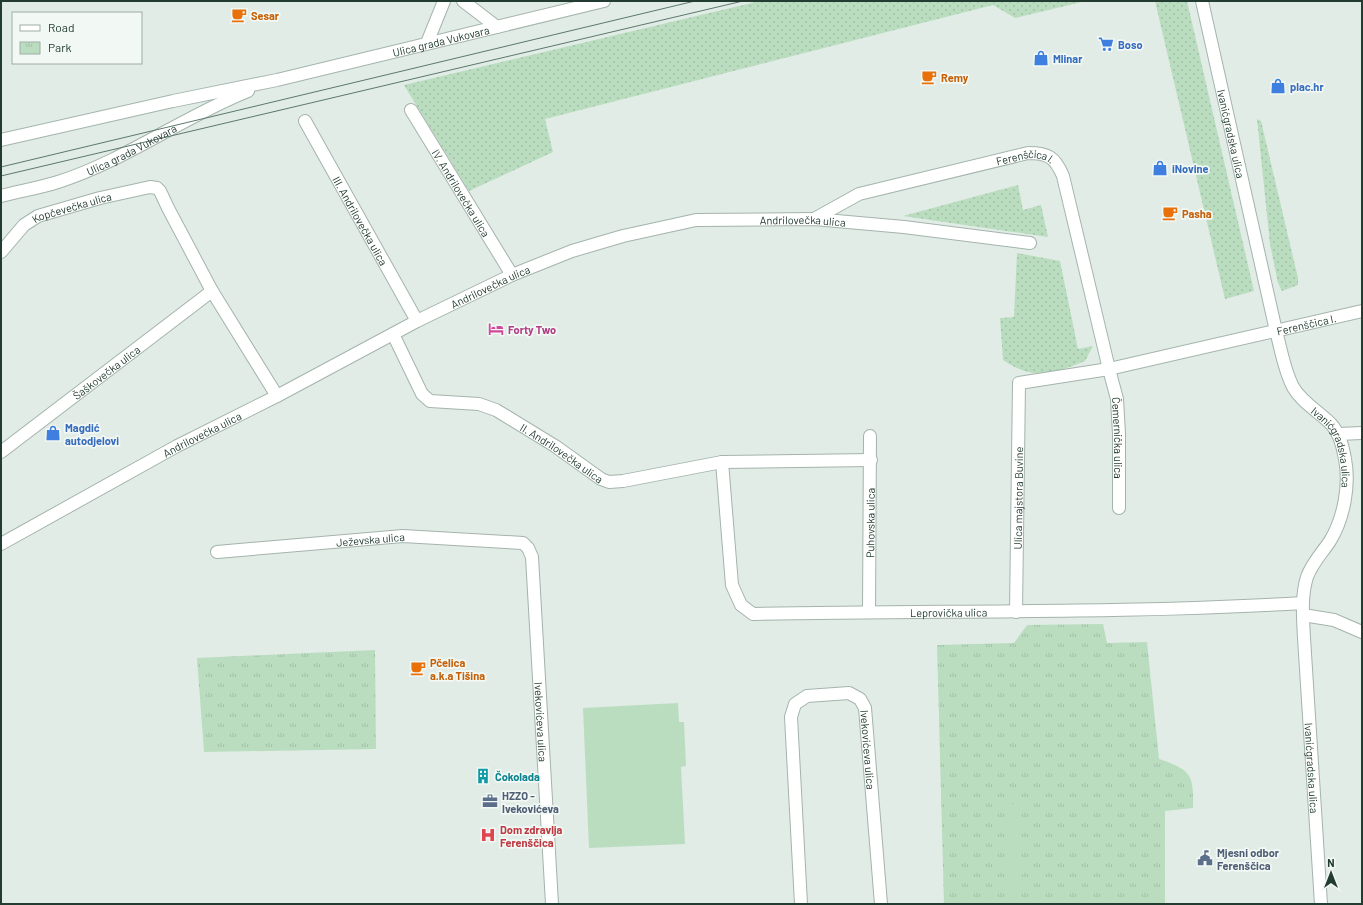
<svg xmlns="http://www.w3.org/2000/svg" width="1363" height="905" viewBox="0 0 1363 905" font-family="Barlow,sans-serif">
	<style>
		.grass { fill: url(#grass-dots) }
		.park { fill: url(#park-tufts) }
		.pitch { fill: #baddbf }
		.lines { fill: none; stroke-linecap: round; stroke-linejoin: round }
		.minor-casing { stroke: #a4b4ac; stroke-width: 14 }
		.tertiary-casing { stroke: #a4b4ac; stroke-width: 14 }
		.minor { stroke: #fff; stroke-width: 12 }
		.tertiary { stroke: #fff; stroke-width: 12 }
		.tram { stroke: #5c786c; stroke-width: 1 }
		.labels { text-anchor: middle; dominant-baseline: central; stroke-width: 3.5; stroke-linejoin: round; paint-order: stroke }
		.food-label { font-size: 11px; font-weight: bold; fill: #c56008; stroke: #f2f8f4; text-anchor: start }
		.street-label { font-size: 11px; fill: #223c31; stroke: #f2f8f4 }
		.shop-label { font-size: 11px; font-weight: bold; fill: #366cbe; stroke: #f2f8f4; text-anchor: start }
		.hotel-label { font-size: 11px; font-weight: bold; fill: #b23c85; stroke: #f2f8f4; text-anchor: start }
		.culture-label { font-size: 11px; font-weight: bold; fill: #0d838f; stroke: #f2f8f4; text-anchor: start }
		.service-label { font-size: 11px; font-weight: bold; fill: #4e5e75; stroke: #f2f8f4; text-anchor: start }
		.health-label { font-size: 11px; font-weight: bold; fill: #be3a42; stroke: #f2f8f4; text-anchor: start }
	</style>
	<defs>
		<pattern id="grass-dots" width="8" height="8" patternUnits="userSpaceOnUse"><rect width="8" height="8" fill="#baddbf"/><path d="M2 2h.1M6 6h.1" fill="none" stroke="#a0bfa5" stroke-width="1.8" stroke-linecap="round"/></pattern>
		<pattern id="park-tufts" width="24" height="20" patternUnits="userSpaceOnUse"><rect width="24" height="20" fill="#baddbf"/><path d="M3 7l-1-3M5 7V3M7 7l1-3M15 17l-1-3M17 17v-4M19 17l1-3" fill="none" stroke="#a0bfa5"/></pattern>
	</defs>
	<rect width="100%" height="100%" fill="#e1ece6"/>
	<!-- grass -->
	<g class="grass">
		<path d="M760 1H1086L1015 18 993 5 545 119 553 152 469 191 404 85Z"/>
		<path d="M1155 1H1187L1254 291 1225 299Z"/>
		<path d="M1257 119 1261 121 1298 278V285L1282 291 1278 283 1270 244Z"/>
		<path d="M1018 185 1023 210 1041 205 1048 237 903 216Z"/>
		<path d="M1017 253 1060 261 1078 349 1093 346 1085 361C1052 374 1035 381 1003 360L1000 318 1014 317Z"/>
	</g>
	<!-- park -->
	<g class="park">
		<path d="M1103 624 1107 643 1147 642 1159 759C1191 770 1194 774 1193 808L1165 811V904H944L937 645 1014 643 1027 625Z"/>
		<path d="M375 650 376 749 204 752 197 658Z"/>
	</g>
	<!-- pitch -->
	<g class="pitch">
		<path d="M678 703 679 722H684L686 766 681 767 685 844 589 848 583 708Z"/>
		<path d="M1005 804H1018L1023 892 1010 893Z"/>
	</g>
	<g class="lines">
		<!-- minor casing -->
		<g class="minor-casing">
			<g id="minor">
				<path d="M463 1 497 27"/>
				<path id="s1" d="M1202 1 1276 331C1281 349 1284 370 1293 387 1302 403 1320 412 1332 425 1340 434 1343 447 1345 459 1350 485 1344 518 1330 541 1322 553 1312 563 1307 577 1301 596 1303 618 1304 638L1321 904"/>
				<path d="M427 43 444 1"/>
				<path id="s2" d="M411 110 512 275"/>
				<path id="s3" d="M305 121 417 321"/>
				<path id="s4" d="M814 219 859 194 1028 153C1048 153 1055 157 1063 176L1109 369 1362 311"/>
				<path id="s5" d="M1 252 24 225 38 216 100 198 150 187 157 188 160 191 168 208 212 291 277 396"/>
				<path id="s6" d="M393 334 422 394 430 401 479 404 496 410 555 446 601 479 609 482 623 481 722 462 871 460"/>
				<path d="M1338 434 1362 433"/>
				<path id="s7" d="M1 452 212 291"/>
				<path id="s8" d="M722 462 732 585 741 605 753 614C936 610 1120 614 1303 603"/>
				<path id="s9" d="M1 544 177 446 277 396 417 321 512 275 572 251 623 236 696 220 814 219 904 227 1030 243"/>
				<path id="s10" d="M217 552 403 536 523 543 528 548 532 557 552 904"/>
				<path id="s11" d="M869 611 870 436"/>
				<path id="s12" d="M1016 612 1019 383 1109 369 1117 399 1119 434V508"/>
				<path d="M1303 615 1334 620 1362 632"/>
				<path id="s13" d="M801 904 791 717 795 704 807 696 849 693 860 699 865 708 881 904"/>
			</g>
		</g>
		<!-- tertiary casing -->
		<g class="tertiary-casing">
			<g id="tertiary">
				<path id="s14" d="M1 140 173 101 277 80 604 1"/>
				<path id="s15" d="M1 196C20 191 39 188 58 182 124 161 183 117 248 91"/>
			</g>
		</g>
		<!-- minor -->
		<use href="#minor" class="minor"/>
		<!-- tertiary -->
		<use href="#tertiary" class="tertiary"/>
		<!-- tram -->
		<g class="tram">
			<path d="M1 167 695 1"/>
			<path d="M1 176 743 1"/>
		</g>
	</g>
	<!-- icons -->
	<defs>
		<g id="cafe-bare" transform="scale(1.2)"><path d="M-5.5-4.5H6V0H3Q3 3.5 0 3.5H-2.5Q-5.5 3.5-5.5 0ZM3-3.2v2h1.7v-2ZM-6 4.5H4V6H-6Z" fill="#e8710a" stroke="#f2f8f4" stroke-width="2.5" paint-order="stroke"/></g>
		<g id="supermarket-bare" transform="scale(1.2)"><path d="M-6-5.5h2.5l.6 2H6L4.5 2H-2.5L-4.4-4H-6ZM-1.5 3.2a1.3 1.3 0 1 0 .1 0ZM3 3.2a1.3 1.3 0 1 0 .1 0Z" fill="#3f7fe0" stroke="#f2f8f4" stroke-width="2.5" paint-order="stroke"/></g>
		<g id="shop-bare" transform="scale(1.2)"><path d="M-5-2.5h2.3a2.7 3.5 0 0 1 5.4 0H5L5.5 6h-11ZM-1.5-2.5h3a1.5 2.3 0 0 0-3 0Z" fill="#3f7fe0" stroke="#f2f8f4" stroke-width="2.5" paint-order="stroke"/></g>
		<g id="hotel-bare" transform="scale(1.2)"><path d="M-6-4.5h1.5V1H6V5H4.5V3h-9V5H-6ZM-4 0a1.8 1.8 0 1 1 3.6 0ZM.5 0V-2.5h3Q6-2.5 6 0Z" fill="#d1479c" stroke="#f2f8f4" stroke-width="2.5" paint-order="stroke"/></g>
		<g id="building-bare" transform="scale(1.2)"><path d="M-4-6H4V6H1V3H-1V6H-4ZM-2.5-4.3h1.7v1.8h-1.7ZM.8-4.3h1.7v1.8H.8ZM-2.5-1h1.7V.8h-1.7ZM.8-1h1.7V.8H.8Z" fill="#0f9aa8" stroke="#f2f8f4" stroke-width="2.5" paint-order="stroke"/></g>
		<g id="office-bare" transform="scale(1.2)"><path d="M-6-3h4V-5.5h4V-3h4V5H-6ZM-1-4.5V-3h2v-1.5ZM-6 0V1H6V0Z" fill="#5c6f8a" stroke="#f2f8f4" stroke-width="2.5" paint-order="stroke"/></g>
		<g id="hospital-bare" transform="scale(1.2)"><path d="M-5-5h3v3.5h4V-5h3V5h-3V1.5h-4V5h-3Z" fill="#e0444e" stroke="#f2f8f4" stroke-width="2.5" paint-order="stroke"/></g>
		<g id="civic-bare" transform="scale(1.2)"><path d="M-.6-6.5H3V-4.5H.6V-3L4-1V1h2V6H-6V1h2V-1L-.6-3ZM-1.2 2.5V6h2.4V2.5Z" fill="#5c6f8a" stroke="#f2f8f4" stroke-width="2.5" paint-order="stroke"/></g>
	</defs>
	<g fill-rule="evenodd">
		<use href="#cafe-bare" x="239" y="15"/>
		<use href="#supermarket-bare" x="1106" y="44"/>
		<use href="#shop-bare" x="1041" y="58"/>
		<use href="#cafe-bare" x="929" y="77"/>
		<use href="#shop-bare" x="1278" y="86"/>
		<use href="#shop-bare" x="1160" y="168"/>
		<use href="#cafe-bare" x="1170" y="213"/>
		<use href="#hotel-bare" x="496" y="329"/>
		<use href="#shop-bare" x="53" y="433"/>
		<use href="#cafe-bare" x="418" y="668"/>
		<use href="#building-bare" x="483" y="776"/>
		<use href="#office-bare" x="490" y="801"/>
		<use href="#hospital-bare" x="488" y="835"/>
		<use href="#civic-bare" x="1205" y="858"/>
	</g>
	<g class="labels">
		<!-- food labels -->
		<g class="food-label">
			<text x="251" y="15">Sesar</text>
			<text x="941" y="77">Remy</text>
			<text x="1182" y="213">Pasha</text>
			<text x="430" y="662">Pčelica<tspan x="430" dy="13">a.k.a Tišina</tspan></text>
		</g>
		<!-- street labels -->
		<g class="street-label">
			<text stroke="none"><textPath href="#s14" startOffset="451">Ulica grada Vukovara</textPath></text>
			<text stroke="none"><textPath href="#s1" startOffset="136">Ivanićgradska ulica</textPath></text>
			<text stroke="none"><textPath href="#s15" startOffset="139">Ulica grada Vukovara</textPath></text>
			<text stroke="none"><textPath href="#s4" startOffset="223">Ferenščica I.</textPath></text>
			<text stroke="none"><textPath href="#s2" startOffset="97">IV. Andrilovečka ulica</textPath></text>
			<text stroke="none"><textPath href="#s5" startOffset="87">Kopčevečka ulica</textPath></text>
			<text stroke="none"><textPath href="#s3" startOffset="114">III. Andrilovečka ulica</textPath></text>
			<text stroke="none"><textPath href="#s9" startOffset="877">Andrilovečka ulica</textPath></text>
			<text stroke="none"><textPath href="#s9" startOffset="553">Andrilovečka ulica</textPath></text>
			<text stroke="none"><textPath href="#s4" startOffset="672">Ferenščica I.</textPath></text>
			<text stroke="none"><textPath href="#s7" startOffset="132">Šaškovečka ulica</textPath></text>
			<text stroke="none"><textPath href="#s9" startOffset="229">Andrilovečka ulica</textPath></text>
			<text stroke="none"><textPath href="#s12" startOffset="390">Čemernička ulica</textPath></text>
			<text stroke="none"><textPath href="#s1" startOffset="472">Ivanićgradska ulica</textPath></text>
			<text stroke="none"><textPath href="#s6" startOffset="223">II. Andrilovečka ulica</textPath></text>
			<text stroke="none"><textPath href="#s12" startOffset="114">Ulica majstora Buvine</textPath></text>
			<text stroke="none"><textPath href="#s11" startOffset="88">Puhovska ulica</textPath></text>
			<text stroke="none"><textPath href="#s10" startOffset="154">Ježevska ulica</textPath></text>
			<text stroke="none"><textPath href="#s8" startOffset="356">Leprovička ulica</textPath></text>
			<text stroke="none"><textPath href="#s10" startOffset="489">Ivekovićeva ulica</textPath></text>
			<text stroke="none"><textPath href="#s13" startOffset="322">Ivekovićeva ulica</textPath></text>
			<text stroke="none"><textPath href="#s1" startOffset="808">Ivanićgradska ulica</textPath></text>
		</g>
		<!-- shop labels -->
		<g class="shop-label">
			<text x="1118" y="44">Boso</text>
			<text x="1053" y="58">Mlinar</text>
			<text x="1290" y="86">plac.hr</text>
			<text x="1172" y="168">iNovine</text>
			<text x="65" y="427">Magdić<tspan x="65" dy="13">autodjelovi</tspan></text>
		</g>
		<!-- hotel labels -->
		<g class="hotel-label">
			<text x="508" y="329">Forty Two</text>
		</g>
		<!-- culture labels -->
		<g class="culture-label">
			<text x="495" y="776">Čokolada</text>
		</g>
		<!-- service labels -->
		<g class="service-label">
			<text x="502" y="795">HZZO -<tspan x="502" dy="13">Ivekovićeva</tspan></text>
			<text x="1217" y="852">Mjesni odbor<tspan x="1217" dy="13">Ferenščica</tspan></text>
		</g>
		<!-- health labels -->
		<g class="health-label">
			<text x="500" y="829">Dom zdravlja<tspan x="500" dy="13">Ferenščica</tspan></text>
		</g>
	</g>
	<!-- border -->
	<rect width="1363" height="905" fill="none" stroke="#223c31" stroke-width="4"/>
	<!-- legend -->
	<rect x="12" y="12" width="130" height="52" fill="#f2f8f4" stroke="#9fada6"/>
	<rect x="20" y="25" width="20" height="6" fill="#ffffff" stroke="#9fada6"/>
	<text x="48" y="32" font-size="12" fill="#223c31">Road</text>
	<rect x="20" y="42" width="20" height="12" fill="url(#park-tufts)" stroke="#9fada6"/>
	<text x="48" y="52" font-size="12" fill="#223c31">Park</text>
	<!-- north arrow -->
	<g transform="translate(1331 873)" stroke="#f2f8f4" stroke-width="3" paint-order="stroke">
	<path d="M0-3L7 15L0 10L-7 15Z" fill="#223c31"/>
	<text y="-6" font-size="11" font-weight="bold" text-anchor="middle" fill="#223c31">N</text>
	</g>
</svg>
